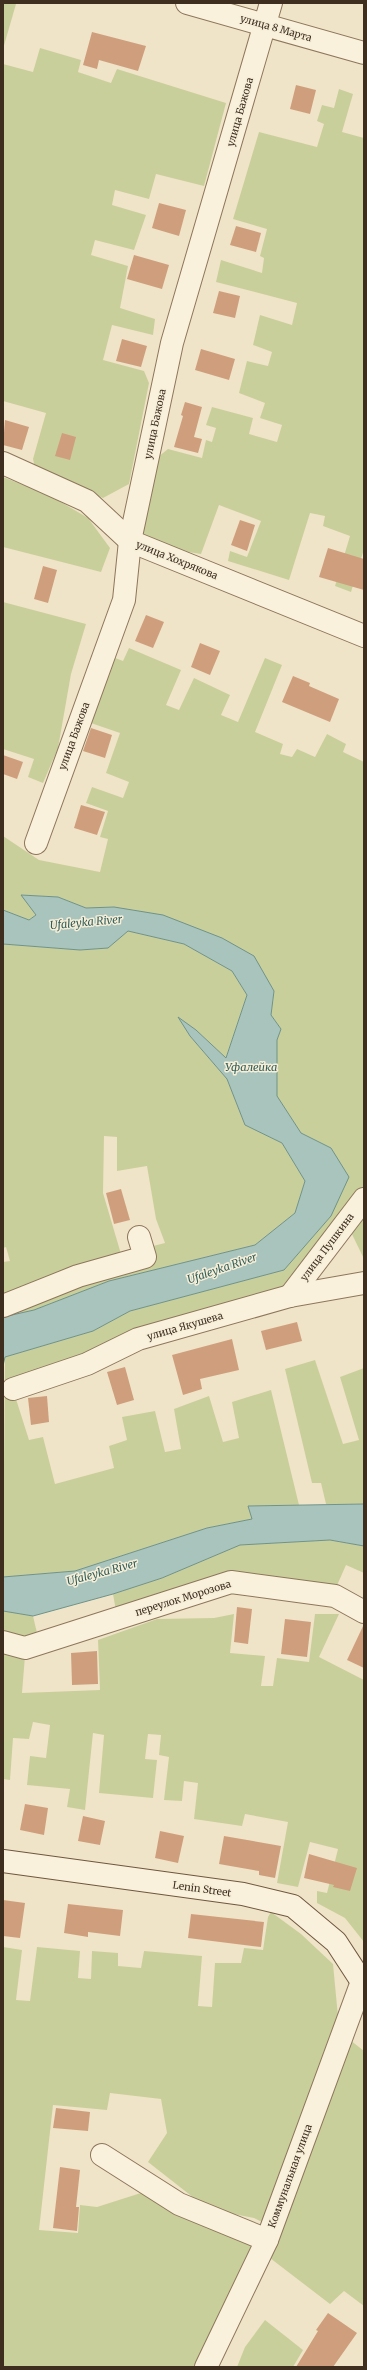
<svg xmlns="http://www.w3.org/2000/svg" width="367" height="2370" viewBox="0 0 367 2370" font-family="Merriweather,serif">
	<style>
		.green { fill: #c9cf9b; fill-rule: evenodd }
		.water { fill: #a9c4bc; stroke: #6f938a }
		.building { fill: #cf9f7d }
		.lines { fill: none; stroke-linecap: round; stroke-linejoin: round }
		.street-casing { stroke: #8d765c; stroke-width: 24 }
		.secondary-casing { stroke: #6f573f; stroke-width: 24 }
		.street { stroke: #faf1dc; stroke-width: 22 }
		.secondary { stroke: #faf1dc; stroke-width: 22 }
		.labels { text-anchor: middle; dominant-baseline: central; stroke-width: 3; stroke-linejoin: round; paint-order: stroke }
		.street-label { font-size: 10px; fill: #3d2e20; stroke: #f7eed8 }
		.water-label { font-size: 11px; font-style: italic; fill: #2f5d5a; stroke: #f7eed8 }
	</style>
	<rect width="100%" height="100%" fill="#f0e4c8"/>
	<!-- green -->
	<g class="green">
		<path d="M3 3 16 4 3 49Z"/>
		<path d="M40 48 81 60 78 72 111 83 117 69 226 103 204 186 156 174 149 199 115 190 112 205 146 215 134 250 95 240 91 255 128 266 120 308 155 319 153 335 112 325 103 360 144 371 149 383 129 484 103 498 35 468 33 459 46 413 3 401V64L33 72Z"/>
		<path d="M339 89 353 94 342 132 364 138V549L351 592 335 586 350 536 323 526 325 516 310 513 289 580 228 561 230 551 247 557 261 521 219 505 201 554 169 549 141 534 158 457 168 449 202 458 206 440 212 442 216 428 206 425 212 407 253 418 249 434 277 442 282 425 260 418 265 403 239 393 247 361 268 366 272 352 253 345 260 315 292 325 297 303 216 282 221 260 262 273 264 258 260 256 267 229 233 219 259 132 317 147 324 124 317 121 322 105 334 108Z"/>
		<path d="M3 477 49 495 88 518 110 548 101 572 3 547Z"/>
		<path d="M3 602 86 624 71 674 58 748 43 783 28 777 34 759 3 749Z"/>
		<path d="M129 648 181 670 166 705 179 710 194 678 230 695 221 715 238 722 265 658 282 665 255 732 283 744 280 754 292 757 297 749 315 757 327 734 346 744 343 752 364 762V1186L298 1278 286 1290 16 1399 29 1440 43 1437 55 1484 114 1468 109 1446 127 1440 122 1417 155 1411 165 1452 181 1449 174 1409 209 1396 223 1442 239 1438 232 1402 271 1390 299 1505 249 1506 252 1519 207 1528 75 1571 3 1577 5 1357 93 1331 130 1311 284 1270 331 1216V1148L301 1133 277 1096V1040L281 1029 271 1015 274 991 114 907 86 908 58 897 22 895 36 915 28 920 3 910V836L39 860 100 872 108 839 100 837 108 811 86 803 92 787 123 798 129 782 106 773 120 733 88 722 110 656 123 661Z"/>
		<path d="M128 931 184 944 232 971 247 995 226 1058 196 1030 179 1018 190 1036 227 1079 245 1125 282 1143 305 1181 295 1213 255 1245 109 1281 34 1310 3 1317V1262L10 1261 6 1247 3 1248V944L80 950 108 948ZM104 1136 117 1137V1171L147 1166 156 1219 165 1243 121 1254 103 1193Z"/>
		<path d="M364 1209V1259L349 1228Z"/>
		<path d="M315 1360 343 1444 359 1440 340 1377 364 1368V1504H326L321 1483H312L285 1369Z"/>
		<path d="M330 1540 364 1546V1573L346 1565 335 1590 232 1574 116 1611 113 1594 162 1578 240 1545Z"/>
		<path d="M3 1611 33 1616 37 1633 21 1639 3 1634Z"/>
		<path d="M234 1614 230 1653 265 1656 261 1686H273L277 1658 309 1662 315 1614H339L319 1657 364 1680V1942L345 1918 317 1903V1891L327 1893 338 1849 310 1842 298 1887 277 1883 288 1822 245 1814 242 1826 194 1819 198 1783 184 1781 182 1801 164 1800 169 1757 159 1755 161 1735 148 1734 145 1759 157 1760 153 1798 99 1793 104 1735 93 1733 85 1810 67 1807 70 1789 27 1785 30 1756 46 1758 50 1725 33 1722 29 1739 13 1738 10 1780 3 1779V1652L25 1656 22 1693 100 1690 98 1640 157 1619 214 1618Z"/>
		<path d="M271 1912 301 1934 333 1964 339 2027 262 2222 254 2218 208 2209 148 2162 167 2133 161 2099 110 2093 107 2110 53 2105 39 2230 78 2233 80 2205 97 2207 144 2192 255 2242 196 2367H3V1947L22 1950 16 2000 30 2001 37 1947 80 1951 78 1978 91 1979 92 1951 118 1953V1966L141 1968 144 1951 202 1956 198 2006 212 2007 215 1963H241L244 1948 263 1950 268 1917Z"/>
		<path d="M350 2040 364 2051V2306L344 2291 330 2304 270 2258Z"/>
		<path d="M265 2320 303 2350 293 2367H237L245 2347Z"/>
	</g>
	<!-- water -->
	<g class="water">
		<path d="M21 895 58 897 86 908 114 907 163 915 222 938 254 956 274 991 271 1015 281 1029 277 1040V1096L301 1133 331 1148 349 1177 331 1216 284 1270 130 1311 93 1331 5 1357 3 1366V1317L34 1310 109 1281 255 1245 295 1213 305 1181 282 1143 245 1125 227 1079 190 1036 178 1017 196 1030 226 1058 247 995 232 971 184 944 128 931 108 948 80 950 3 944V910L29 920 36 915Z"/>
		<path d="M364 1504V1546L330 1540 240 1545 162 1578 113 1594 33 1616 3 1611V1577L75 1571 207 1528 252 1519 248 1506Z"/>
	</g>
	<!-- building -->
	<g class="building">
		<path d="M92 32 146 46 138 71 99 60 97 69 83 65Z"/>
		<path d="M296 85 316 90 310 114 290 109Z"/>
		<path d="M159 203 186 210 179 236 152 228Z"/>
		<path d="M236 226 261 233 256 252 230 245Z"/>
		<path d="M134 255 169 265 162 289 127 279Z"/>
		<path d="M219 291 240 296 235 318 213 313Z"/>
		<path d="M122 339 147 346 141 367 116 361Z"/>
		<path d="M201 349 235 359 229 380 195 370Z"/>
		<path d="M185 402 202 407 194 437 202 439 198 453 174 447 183 416 181 415Z"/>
		<path d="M5 420 29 427 22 450 3 445Z"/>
		<path d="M62 433 76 437 70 460 55 456Z"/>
		<path d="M240 520 255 525 247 551 231 545Z"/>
		<path d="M328 548 364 559V590L319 577Z"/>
		<path d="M43 566 57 570 48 603 34 599Z"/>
		<path d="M146 615 164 622 153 648 135 641Z"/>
		<path d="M200 643 220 651 210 675 191 667Z"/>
		<path d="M293 676 310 683 309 686 339 699 330 722 282 702Z"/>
		<path d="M91 728 112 735 105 758 83 751Z"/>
		<path d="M3 755 23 762 17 779 3 774Z"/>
		<path d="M81 805 105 812 97 835 74 828Z"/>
		<path d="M121 1189 130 1220 114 1224 106 1193Z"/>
		<path d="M297 1322 302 1341 266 1350 261 1331Z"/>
		<path d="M232 1339 239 1370 200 1379 202 1389 183 1395 172 1355Z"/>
		<path d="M125 1367 134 1400 117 1405 107 1372Z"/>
		<path d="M47 1396 49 1422 31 1425 28 1398Z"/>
		<path d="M237 1607 252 1609 248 1644 234 1642Z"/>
		<path d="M285 1619 311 1622 307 1657 281 1654Z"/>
		<path d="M364 1624V1668L347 1660Z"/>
		<path d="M97 1651 98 1684 72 1685 71 1653Z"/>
		<path d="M25 1804 48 1808 44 1835 20 1830Z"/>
		<path d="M83 1816 105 1821 100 1845 78 1841Z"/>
		<path d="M160 1831 184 1836 178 1863 155 1858Z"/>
		<path d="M224 1836 281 1846 275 1878 259 1875V1871L219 1864Z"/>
		<path d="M309 1854 357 1868 350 1891 333 1887 334 1885 304 1878Z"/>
		<path d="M3 1900 25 1903 20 1938 3 1936Z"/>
		<path d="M68 1904 123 1910 120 1936 88 1932V1937L64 1933Z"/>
		<path d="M191 1914 264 1922 261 1947 188 1938Z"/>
		<path d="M56 2108 90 2112 88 2131 53 2128Z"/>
		<path d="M60 2167 80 2170 76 2207H79L77 2231 53 2228Z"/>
		<path d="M328 2313 357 2333 333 2367H296L318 2331 316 2330Z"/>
	</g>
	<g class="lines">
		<!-- street casing -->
		<g class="street-casing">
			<g id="street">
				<path d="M187 3 364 53"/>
				<path d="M3 463 87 501 130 541 364 636"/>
				<path d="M36 843 124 600 130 541 172 343 271 3"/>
				<path d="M290 1296 364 1199"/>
				<path d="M3 1306 78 1276 145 1257 139 1237"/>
				<path d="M13 1389 87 1364 138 1339 290 1296 364 1283"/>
				<path d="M3 1642 25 1648 231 1582 335 1596 364 1612"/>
				<path d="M102 2155 179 2204 267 2240"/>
				<path d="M206 2367 267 2240 364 1976"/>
			</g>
		</g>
		<!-- secondary casing -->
		<g class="secondary-casing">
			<path id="secondary" d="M3 1861 243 1894 293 1906 336 1942 364 1985"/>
		</g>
		<!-- street -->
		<use href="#street" class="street"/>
		<!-- secondary -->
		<use href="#secondary" class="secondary"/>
	</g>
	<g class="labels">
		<!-- street labels -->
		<g class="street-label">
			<text transform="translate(276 28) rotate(16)">улица 8 Марта</text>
			<text transform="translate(240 112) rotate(-74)">улица Бажова</text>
			<text transform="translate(155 424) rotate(-78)">улица Бажова</text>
			<text transform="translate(177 560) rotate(22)">улица Хохрякова</text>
			<text transform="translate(74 736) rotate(-70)">улица Бажова</text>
			<text transform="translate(327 1247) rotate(-53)">улица Пушкина</text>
			<text transform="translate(185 1326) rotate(-16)">улица Якушева</text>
			<text transform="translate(183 1598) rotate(-17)">переулок Морозова</text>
			<text transform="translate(202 1889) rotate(8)">Lenin Street</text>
			<text transform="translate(290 2176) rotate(-70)">Коммунальная улица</text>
		</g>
		<!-- water labels -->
		<g class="water-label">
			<text transform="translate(86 922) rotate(-5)">Ufaleyka River</text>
			<text x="251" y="1067">Уфалейка</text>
			<text transform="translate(222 1268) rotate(-19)">Ufaleyka River</text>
			<text transform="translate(102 1572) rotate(-15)">Ufaleyka River</text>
		</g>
	</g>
	<!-- border -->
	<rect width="367" height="2370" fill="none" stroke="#3d2e20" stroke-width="8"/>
</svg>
